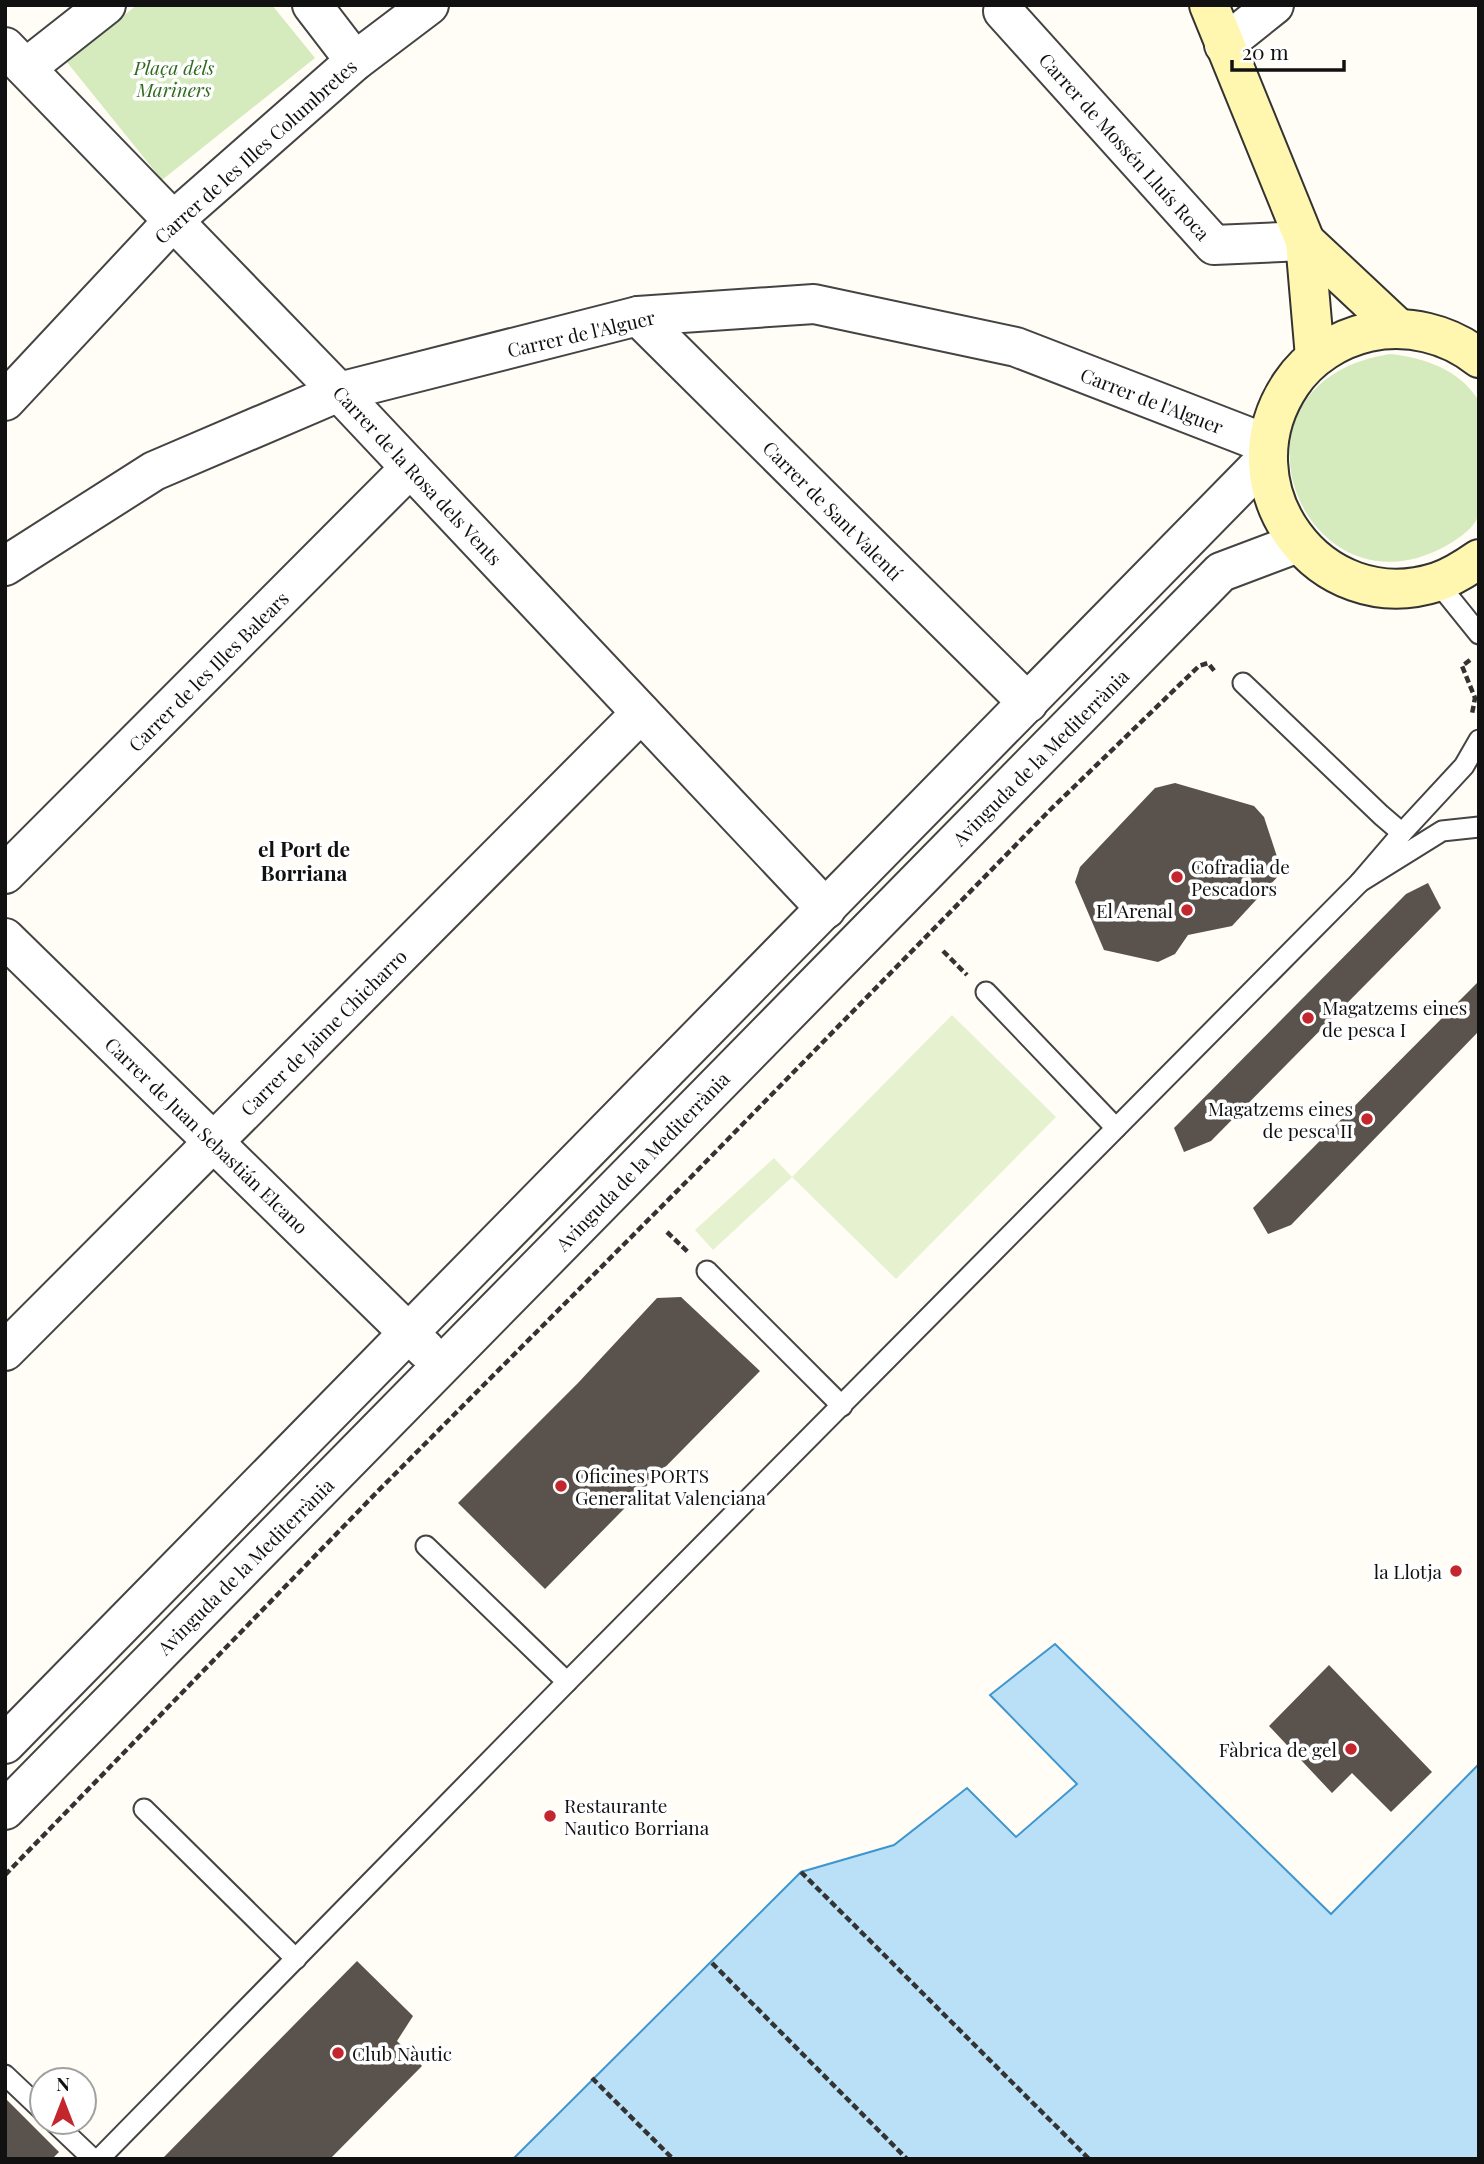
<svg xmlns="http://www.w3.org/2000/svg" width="1484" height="2164" viewBox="0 0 1484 2164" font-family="'Playfair Display',serif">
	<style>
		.green { fill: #d5ebbd }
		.pitch { fill: #e6f2cf }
		.water { fill: #b9e0f7; stroke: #3f96cf; stroke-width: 2 }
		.building { fill: #5a524d }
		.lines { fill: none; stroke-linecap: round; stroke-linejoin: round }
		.lane-casing { stroke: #444; stroke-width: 23 }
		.street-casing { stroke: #444; stroke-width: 42 }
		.secondary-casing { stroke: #333; stroke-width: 42 }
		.path { stroke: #333; stroke-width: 4.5; stroke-dasharray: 7 3.5; stroke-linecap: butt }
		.lane { stroke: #fff; stroke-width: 19 }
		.street { stroke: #fff; stroke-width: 38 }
		.secondary { stroke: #fff6b0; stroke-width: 38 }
		.poi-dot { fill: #c4262e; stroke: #fff; stroke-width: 2.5 }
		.labels { text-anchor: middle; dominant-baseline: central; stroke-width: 7; stroke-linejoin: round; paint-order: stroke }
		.park-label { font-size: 19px; font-style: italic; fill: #2f6b1f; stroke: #fff }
		.street-label { font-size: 19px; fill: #111; stroke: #fff }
		.poi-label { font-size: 19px; fill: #111; stroke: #fff; text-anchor: start }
		.neighbourhood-label { font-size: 21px; font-weight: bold; fill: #111; stroke: #fff }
	</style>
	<rect width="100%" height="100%" fill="#fffdf5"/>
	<!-- green -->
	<g class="green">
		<path d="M137 5H272L315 58 162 180 66 61Z"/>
		<path d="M1390 354C1425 358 1459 369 1479 401 1479 427 1479 454 1479 481 1479 491 1481 503 1479 513 1476 529 1451 544 1436 551 1298 614 1212 382 1390 354Z"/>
	</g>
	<!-- pitch -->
	<path class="pitch" d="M952 1015 1056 1117 896 1279 792 1177 713 1250 695 1230 774 1158 792 1177Z"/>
	<!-- water -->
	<path class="water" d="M1055 1644 1331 1914 1479 1764V2159H513L801 1872 894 1845 967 1788 1016 1837 1077 1784 990 1695Z"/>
	<!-- building -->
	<g class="building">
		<path d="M1175 783 1254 806 1264 817 1282 872 1232 926 1188 935 1175 954 1158 962 1104 950 1075 882 1080 867 1155 788Z"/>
		<path d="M1428 883 1441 908 1211 1141 1184 1152 1174 1128 1406 894Z"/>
		<path d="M1479 981V1031L1291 1225 1268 1234 1253 1208Z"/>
		<path d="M681 1297 760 1371 545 1589 458 1503 578 1383 657 1298Z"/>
		<path d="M1329 1665 1432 1772 1391 1812 1352 1773 1332 1793 1269 1726Z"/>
		<path d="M357 1961 413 2016 397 2041 422 2066 330 2159H162Z"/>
		<path d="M5 2098 59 2152 52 2159H5Z"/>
	</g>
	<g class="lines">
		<!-- lane casing -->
		<g class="lane-casing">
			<g id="lane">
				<path d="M1437 582 1479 634"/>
				<path d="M1243 683 1381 815 1402 833"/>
				<path d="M1479 740 1464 766 1402 833 1360 882 1442 831 1479 827"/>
				<path d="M986 992 1116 1128"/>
				<path d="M707 1271 842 1406"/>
				<path d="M426 1546 567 1682"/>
				<path d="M144 1809 296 1959"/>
				<path d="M5 2075 42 2110"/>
				<path d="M54 2122 93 2159"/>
				<path d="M99 2159 567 1682 1360 882"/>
			</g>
		</g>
		<!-- street casing -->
		<g class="street-casing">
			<g id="street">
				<path d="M312 5 355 61"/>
				<path d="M1003 11 1214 245 1305 241"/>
				<path d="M1224 45 1274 5"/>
				<path d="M5 47 339 392 826 909"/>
				<path d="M26 68 106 5"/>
				<path d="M638 316 1028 703"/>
				<path d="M5 401 174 220 355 61 429 5"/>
				<path d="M5 566 154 471 339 392 638 316 814 304 1016 347 1267 444"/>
				<path d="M5 874 410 468"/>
				<path d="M5 938 426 1350"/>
				<path d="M5 1351 641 713"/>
				<path d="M5 1744 1266 459"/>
				<path d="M5 1810 1221 572 1298 543"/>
			</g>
		</g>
		<!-- secondary casing -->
		<g class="secondary-casing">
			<g id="secondary">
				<path d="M1209 5 1305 241 1315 357"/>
				<path d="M1305 241 1399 329"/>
				<path d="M1479 358C1448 333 1407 324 1369 332 1338 339 1309 357 1291 384 1222 486 1319 620 1437 582 1452 577 1466 568 1479 559"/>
			</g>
		</g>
		<!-- path -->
		<g class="path">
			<path d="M1470 660 1462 666 1475 698 1472 714"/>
			<path d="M943 951 967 975"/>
			<path d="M667 1232 689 1253"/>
			<path d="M801 1872 1089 2159"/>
			<path d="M5 1875 378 1491 690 1178 1050 810 1199 666 1208 663 1216 673"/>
			<path d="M712 1963 907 2159"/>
			<path d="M592 2078 673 2159"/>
		</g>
		<!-- lane -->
		<use href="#lane" class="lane"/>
		<!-- street -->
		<use href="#street" class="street"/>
		<!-- secondary -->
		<use href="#secondary" class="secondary"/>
	</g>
	<!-- markers -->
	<g class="poi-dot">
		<circle cx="1177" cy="877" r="7"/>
		<circle cx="1187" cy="910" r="7"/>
		<circle cx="1308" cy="1018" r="7"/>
		<circle cx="1367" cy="1119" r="7"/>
		<circle cx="561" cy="1486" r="7"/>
		<circle cx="1456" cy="1571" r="7"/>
		<circle cx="1351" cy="1749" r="7"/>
		<circle cx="550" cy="1816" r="7"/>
		<circle cx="338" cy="2053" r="7"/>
	</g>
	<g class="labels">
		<!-- park labels -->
		<g class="park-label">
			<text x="174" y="67">Plaça dels<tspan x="174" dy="22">Mariners</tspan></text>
		</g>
		<!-- street labels -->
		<g class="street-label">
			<text transform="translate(1125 146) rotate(48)">Carrer de Mossén Lluís Roca</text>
			<text transform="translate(255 151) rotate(-42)">Carrer de les Illes Columbretes</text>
			<text transform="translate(581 333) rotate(-13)">Carrer de l'Alguer</text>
			<text transform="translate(1152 400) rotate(21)">Carrer de l'Alguer</text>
			<text transform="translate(418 475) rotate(47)">Carrer de la Rosa dels Vents</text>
			<text transform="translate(833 510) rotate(45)">Carrer de Sant Valentí</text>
			<text transform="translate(208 671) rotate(-45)">Carrer de les Illes Balears</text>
			<text transform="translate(1040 757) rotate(-45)">Avinguda de la Mediterrània</text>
			<text transform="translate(323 1032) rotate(-45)">Carrer de Jaime Chicharro</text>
			<text transform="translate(207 1135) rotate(44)">Carrer de Juan Sebastián Elcano</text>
			<text transform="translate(642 1161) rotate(-46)">Avinguda de la Mediterrània</text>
			<text transform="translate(245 1566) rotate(-45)">Avinguda de la Mediterrània</text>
		</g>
		<!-- poi labels -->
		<g class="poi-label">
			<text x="1191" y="866">Cofradia de<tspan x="1191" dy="22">Pescadors</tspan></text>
			<text x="1173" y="910" text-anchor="end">El Arenal</text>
			<text x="1322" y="1007">Magatzems eines<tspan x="1322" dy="22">de pesca I</tspan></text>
			<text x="1353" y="1108" text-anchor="end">Magatzems eines<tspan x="1353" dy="22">de pesca II</tspan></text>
			<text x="575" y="1475">Oficines PORTS<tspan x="575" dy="22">Generalitat Valenciana</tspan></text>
			<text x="1442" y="1571" text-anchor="end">la Llotja</text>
			<text x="1337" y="1749" text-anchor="end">Fàbrica de gel</text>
			<text x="564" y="1805">Restaurante<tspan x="564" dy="22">Nautico Borriana</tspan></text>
			<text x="352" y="2053">Club Nàutic</text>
		</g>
		<!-- neighbourhood labels -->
		<g class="neighbourhood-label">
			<text x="304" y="848">el Port de<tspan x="304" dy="24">Borriana</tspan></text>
		</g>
	</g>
	<!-- border -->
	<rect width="1484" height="2164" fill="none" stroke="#111111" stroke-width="14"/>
	<!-- north arrow -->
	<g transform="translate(63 2101)"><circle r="33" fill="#ffffff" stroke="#a0a0a0" stroke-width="2"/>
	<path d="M0-5L12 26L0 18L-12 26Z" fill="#c4262e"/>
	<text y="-10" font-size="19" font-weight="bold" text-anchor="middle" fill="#111111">N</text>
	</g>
	<!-- scale -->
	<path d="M1232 60v10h112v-10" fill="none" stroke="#111111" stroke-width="3.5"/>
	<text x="1242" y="60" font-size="21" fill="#111111" stroke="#ffffff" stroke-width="5" paint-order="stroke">20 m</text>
</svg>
